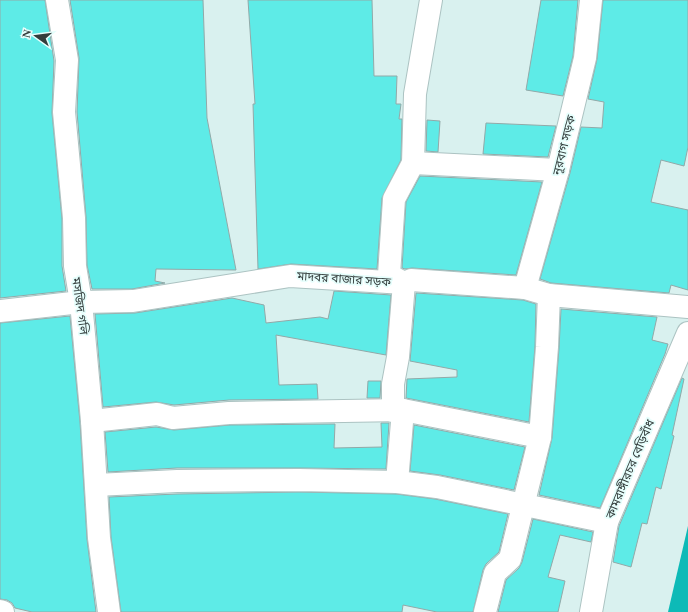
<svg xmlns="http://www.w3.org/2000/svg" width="688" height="612" viewBox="0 0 688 612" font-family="'Times New Roman','Noto Sans Bengali',serif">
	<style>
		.water { fill: #0dbab7 }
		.building { fill: #5eebe7; stroke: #92a9a8 }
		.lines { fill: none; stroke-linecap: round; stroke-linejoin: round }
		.street-casing { stroke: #acc3c2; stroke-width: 24 }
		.street { stroke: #fff; stroke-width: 22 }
		.labels { text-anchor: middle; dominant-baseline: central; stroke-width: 3.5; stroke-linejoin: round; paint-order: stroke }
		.street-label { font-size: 12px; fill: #333d3c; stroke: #e6fefc }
	</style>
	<rect width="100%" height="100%" fill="#d9f1ef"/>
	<!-- water -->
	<path class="water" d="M688 526V612H668Z"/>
	<!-- building -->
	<g class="building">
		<path d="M0 0H45L54 61 52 113 62 219V266L66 291 0 298Z"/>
		<path d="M70 0H203L207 118 236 270 156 269 155 281 165 283 132 289H92L87 265 86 217 77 112 79 58Z"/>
		<path d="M248 0H372L374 76H397L396 104H401L399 119H402L401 160 382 198 377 269 291 264 258 269 253 104H255Z"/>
		<path d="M541 0H578L573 56 563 96 526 90Z"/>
		<path d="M603 0H688V147L684 166 661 160 651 202 688 210V290L671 285 669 293 551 283 540 279 570 173 581 127 602 128 604 102 588 99 597 59Z"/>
		<path d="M427 120 440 121 438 152 426 151Z"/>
		<path d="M486 123 556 126 548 157 483 154Z"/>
		<path d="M420 176 542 182 516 275 412 268 405 269 402 268 406 202Z"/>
		<path d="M334 291 391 295 386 355 276 335 279 385 317 384 318 399 229 400 174 405 156 402 103 407 95 314 135 313 232 298 264 305 266 323 320 317 328 319Z"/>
		<path d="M416 293 523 300 536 304 535 346 529 422 406 398 407 379 457 377V370L410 361Z"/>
		<path d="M561 309 657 317 652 340 668 344 665 354 600 508 539 495 552 438 559 348Z"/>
		<path d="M70 316 80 422 87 539 96 612H32L15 608 12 603 7 600 0 599V323Z"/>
		<path d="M682 378 684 379 672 435 674 436 661 489 656 487 647 524 642 523 631 567 613 562 619 526Z"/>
		<path d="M368 381H381L380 398H367Z"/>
		<path d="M381 423H389L386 469 299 468H177L108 472 105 432 156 427 174 430 230 425 335 424 334 448 382 447Z"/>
		<path d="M414 425 525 447 514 490 440 475 410 471Z"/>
		<path d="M299 492 396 494 435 499 508 514 499 552 486 564 483 570 473 612H437L403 605 402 612H121L111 537 109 497 177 494Z"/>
		<path d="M533 519 593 532 591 542 560 535 548 577 565 581 558 612H498L506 580 519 568 522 562Z"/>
	</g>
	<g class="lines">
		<!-- street casing -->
		<g class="street-casing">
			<g id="street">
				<path d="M57 0 67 60 64 112 74 218 75 266 81 302 92 421 99 538 109 612"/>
				<path d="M413 163 558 170"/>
				<path d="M525 288 558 170 585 58 591 0"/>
				<path d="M0 311 81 302 133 301 290 276 404 283 411 280 525 288 549 295 688 307"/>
				<path d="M393 411V384L398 357 404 283 389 275 394 199 413 163 415 94 431 0"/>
				<path d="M92 421 157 414 173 418 229 413 403 410 540 437"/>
				<path d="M397 482 403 410"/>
				<path d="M96 485 177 481 299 480 397 482 437 487 607 522"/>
				<path d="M0 611 3 612"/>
				<path d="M485 612 495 573 510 559 540 437 547 347 549 295"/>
				<path d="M591 612 607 522 688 333"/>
			</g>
		</g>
		<!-- street -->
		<use href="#street" class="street"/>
	</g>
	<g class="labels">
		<!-- street labels -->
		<g class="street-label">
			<text transform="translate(564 145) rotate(-76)">নূরবাগ সড়ক</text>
			<text transform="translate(344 279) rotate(4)">মাদবর বাজার সড়ক</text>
			<text transform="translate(80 306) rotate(82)">মসজিদ গলি</text>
			<text transform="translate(630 469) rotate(-67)">কামরাঙ্গীরচর বেড়িবাঁধ</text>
		</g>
	</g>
	<!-- north arrow -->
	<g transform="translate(36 36) rotate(284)" stroke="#e6fefc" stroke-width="3" paint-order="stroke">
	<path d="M0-3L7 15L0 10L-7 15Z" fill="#333d3c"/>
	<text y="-6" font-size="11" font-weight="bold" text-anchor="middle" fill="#333d3c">N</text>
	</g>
</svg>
